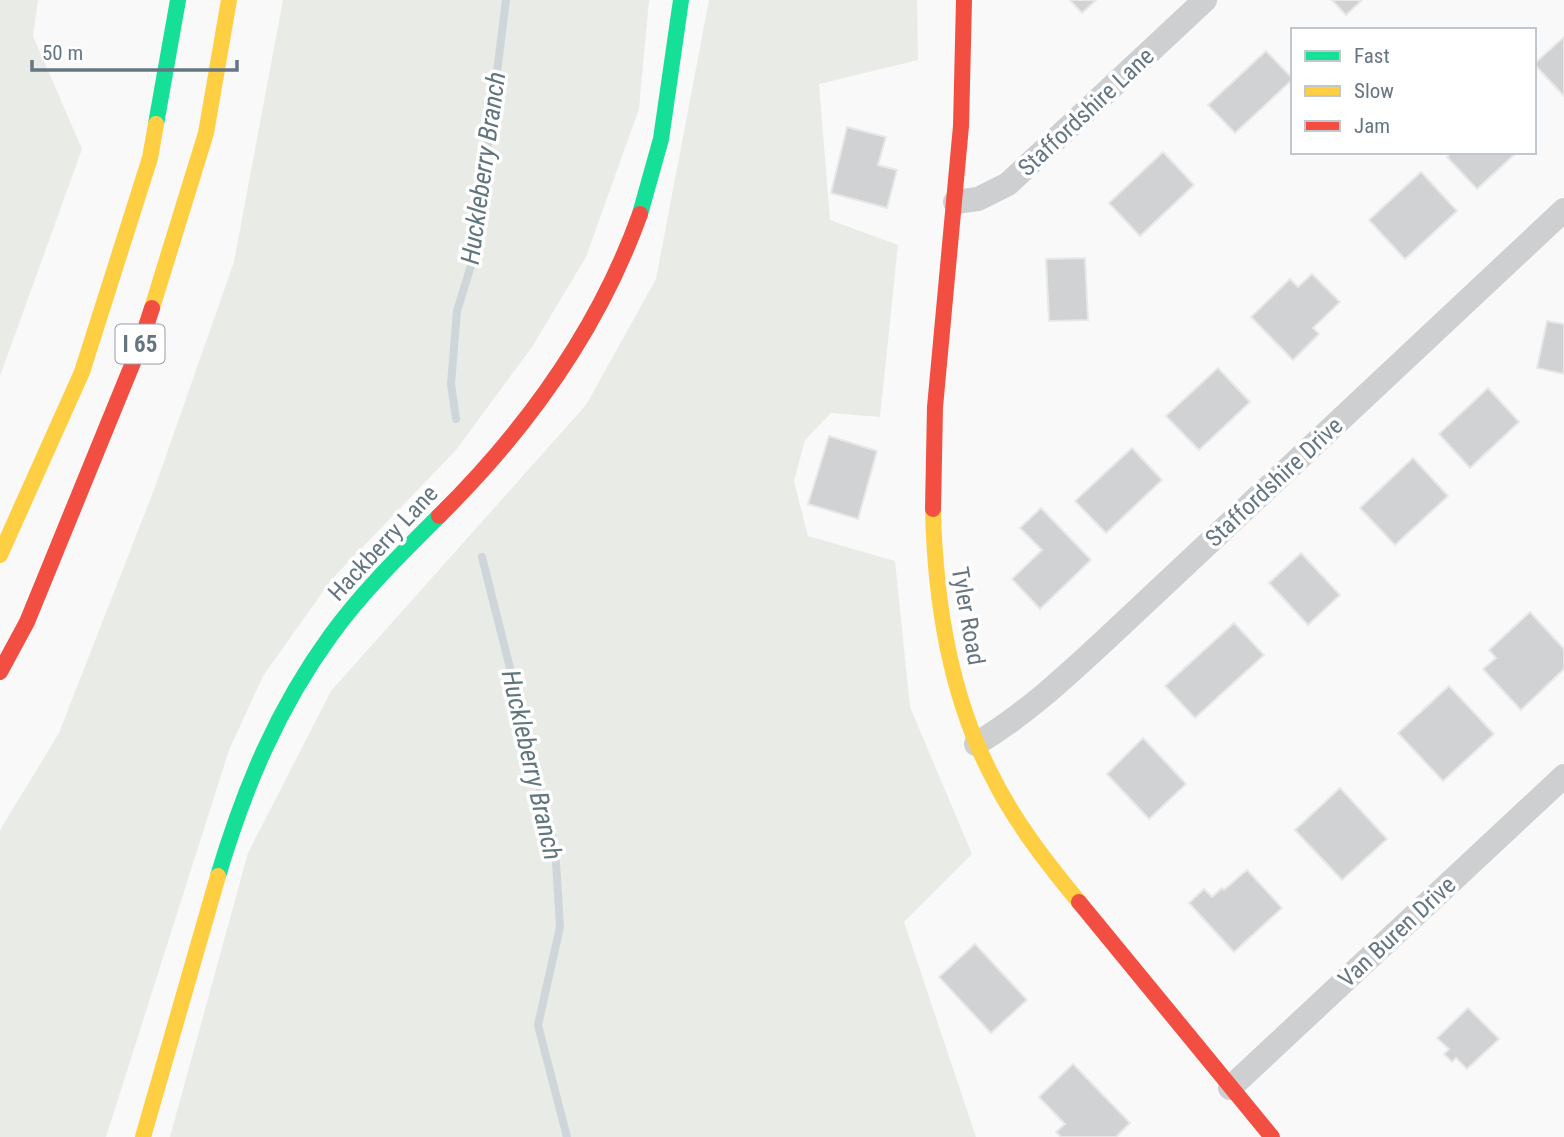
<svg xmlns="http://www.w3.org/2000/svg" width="1564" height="1137" viewBox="0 0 1564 1137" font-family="'Roboto Condensed',sans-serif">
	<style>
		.green { fill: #e8ebe6 }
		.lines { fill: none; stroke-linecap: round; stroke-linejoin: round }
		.stream { stroke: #ced6d9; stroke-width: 8 }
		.building { fill: #d0d2d3; stroke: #e8e8e8; stroke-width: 2 }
		.street { stroke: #cecfd0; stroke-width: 24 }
		.fast { stroke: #16e098; stroke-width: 16 }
		.slow { stroke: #ffcf43; stroke-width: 16 }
		.jam { stroke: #f24e42; stroke-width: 16 }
		.labels { text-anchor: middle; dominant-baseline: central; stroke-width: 7; stroke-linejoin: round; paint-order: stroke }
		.shield { fill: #fff; stroke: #939fa8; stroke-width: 2 }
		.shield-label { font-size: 23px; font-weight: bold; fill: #657683 }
		.street-label { font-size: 24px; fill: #657683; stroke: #fff }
		.water-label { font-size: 26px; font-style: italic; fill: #60757c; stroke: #fff }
	</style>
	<rect width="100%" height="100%" fill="#f9f9f9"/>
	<!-- green -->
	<g class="green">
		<path d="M0 0H38L33 36 82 149 0 376Z"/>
		<path d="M283 0H649L639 109 586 257 532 347 456 450 332 579 263 676 229 750 106 1137H0V830L59 733 155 487 234 262Z"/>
		<path d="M709 0H917L918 60 819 84 830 220 898 245 880 417 831 413 805 440 794 481 808 536 895 561 910 707 972 854 904 922 976 1137H170L248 853 331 691 586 405 656 279Z"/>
	</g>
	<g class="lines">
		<!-- stream -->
		<g class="stream">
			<path d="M456 419 451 384 457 311 474 256 506 0"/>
			<path d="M482 557 555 847 560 927 538 1025 567 1137"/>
		</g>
	</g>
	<!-- building -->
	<g class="building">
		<path d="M1070 0H1096L1082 13Z"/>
		<path d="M1332 0H1362L1346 15Z"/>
		<path d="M1564 37V96L1534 64Z"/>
		<path d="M1266 51 1293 79 1235 133 1208 105Z"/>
		<path d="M847 127 886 137 878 165 897 170 887 208 831 193Z"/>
		<path d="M1163 152 1194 185 1140 236 1109 203Z"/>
		<path d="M1453 152H1517L1477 189 1447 157Z"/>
		<path d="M1421 172 1457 211 1405 259 1369 220Z"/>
		<path d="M1085 258 1088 320 1049 321 1046 259Z"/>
		<path d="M1312 274 1340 302 1313 328 1319 334 1293 360 1251 317 1290 279 1298 287Z"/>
		<path d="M1547 321 1564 324V374L1537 368Z"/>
		<path d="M1218 368 1250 402 1199 450 1166 416Z"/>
		<path d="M1488 388 1519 422 1470 468 1439 434Z"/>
		<path d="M829 436 877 451 858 519 808 504Z"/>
		<path d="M1132 448 1162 480 1106 533 1075 501Z"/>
		<path d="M1413 458 1448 496 1395 545 1360 508Z"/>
		<path d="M1041 508 1091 560 1040 609 1012 579 1042 550 1020 528Z"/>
		<path d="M1301 553 1340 595 1308 625 1269 583Z"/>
		<path d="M1530 612 1564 649V669L1521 710 1483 669 1496 658 1489 650Z"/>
		<path d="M1234 623 1264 655 1195 718 1165 686Z"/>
		<path d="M1449 686 1494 734 1443 781 1398 733Z"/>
		<path d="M1143 738 1186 784 1149 819 1107 774Z"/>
		<path d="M1340 788 1387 839 1342 880 1295 830Z"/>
		<path d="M1247 870 1282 908 1234 952 1189 903 1204 889 1212 897 1222 888 1224 890Z"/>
		<path d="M975 944 1027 1000 991 1033 939 977Z"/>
		<path d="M1468 1008 1499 1039 1467 1069 1456 1058 1452 1062 1444 1054 1449 1049 1437 1038Z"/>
		<path d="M1073 1064 1130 1123 1116 1137H1061L1056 1132 1065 1124 1039 1097Z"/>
	</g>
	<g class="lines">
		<!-- street -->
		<g class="street">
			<path d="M955 202 978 199 1008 184 1205 0"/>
			<path d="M976 744C1023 716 1061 681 1101 644L1564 210"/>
			<path d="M1230 1088 1564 776"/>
		</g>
		<!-- fast -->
		<g class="fast">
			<path d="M156 124 178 0"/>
			<path d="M640 214 661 139 681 0"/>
			<path d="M218 876C244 789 277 709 331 635 362 592 401 554 439 516"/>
		</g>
		<!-- slow -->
		<g class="slow">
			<path d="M152 308 206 133 229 0"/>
			<path d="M933 509C935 600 949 693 991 774 1014 821 1046 862 1079 902"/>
			<path d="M0 555 82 372 150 158 156 124"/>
			<path d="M143 1137 218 876"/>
		</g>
		<!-- jam -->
		<g class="jam">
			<path d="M933 509 935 407 961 126 964 0"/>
			<path d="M439 516C526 430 598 331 640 214"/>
			<path d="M0 672 27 622 139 348 152 308"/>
			<path d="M1079 902 1272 1137"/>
		</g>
	</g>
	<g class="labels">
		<!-- shield labels -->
		<rect class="shield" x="115.5" y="324.5" width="49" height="39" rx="5"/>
		<g class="shield-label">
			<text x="140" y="344">I 65</text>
		</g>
		<!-- street labels -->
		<g class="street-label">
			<text transform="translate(1086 112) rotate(-43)">Staffordshire Lane</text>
			<text transform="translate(1274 482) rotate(-43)">Staffordshire Drive</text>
			<text transform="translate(383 543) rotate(-47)">Hackberry Lane</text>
			<text transform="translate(968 616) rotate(80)">Tyler Road</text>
			<text transform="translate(1397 932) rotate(-43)">Van Buren Drive</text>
		</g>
		<!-- water labels -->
		<g class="water-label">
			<text transform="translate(483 168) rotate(-82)">Huckleberry Branch</text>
			<text transform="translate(532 765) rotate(77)">Huckleberry Branch</text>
		</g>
	</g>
	<!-- legend -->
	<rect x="1291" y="28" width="245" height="126" fill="#ffffff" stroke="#c1c8cd" stroke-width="2"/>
	<rect x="1305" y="51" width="35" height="10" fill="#16e098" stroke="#c1c8cd" stroke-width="2"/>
	<text x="1354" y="63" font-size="21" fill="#657683">Fast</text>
	<rect x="1305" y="86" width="35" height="10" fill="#ffcf43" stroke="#c1c8cd" stroke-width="2"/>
	<text x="1354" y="98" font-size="21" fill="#657683">Slow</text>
	<rect x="1305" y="121" width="35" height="10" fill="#f24e42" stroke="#c1c8cd" stroke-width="2"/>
	<text x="1354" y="133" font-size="21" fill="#657683">Jam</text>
	<!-- scale -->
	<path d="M32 60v10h205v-10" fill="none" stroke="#657683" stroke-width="3.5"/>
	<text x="42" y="60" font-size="21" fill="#657683" stroke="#ffffff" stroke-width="5" paint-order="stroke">50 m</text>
</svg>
